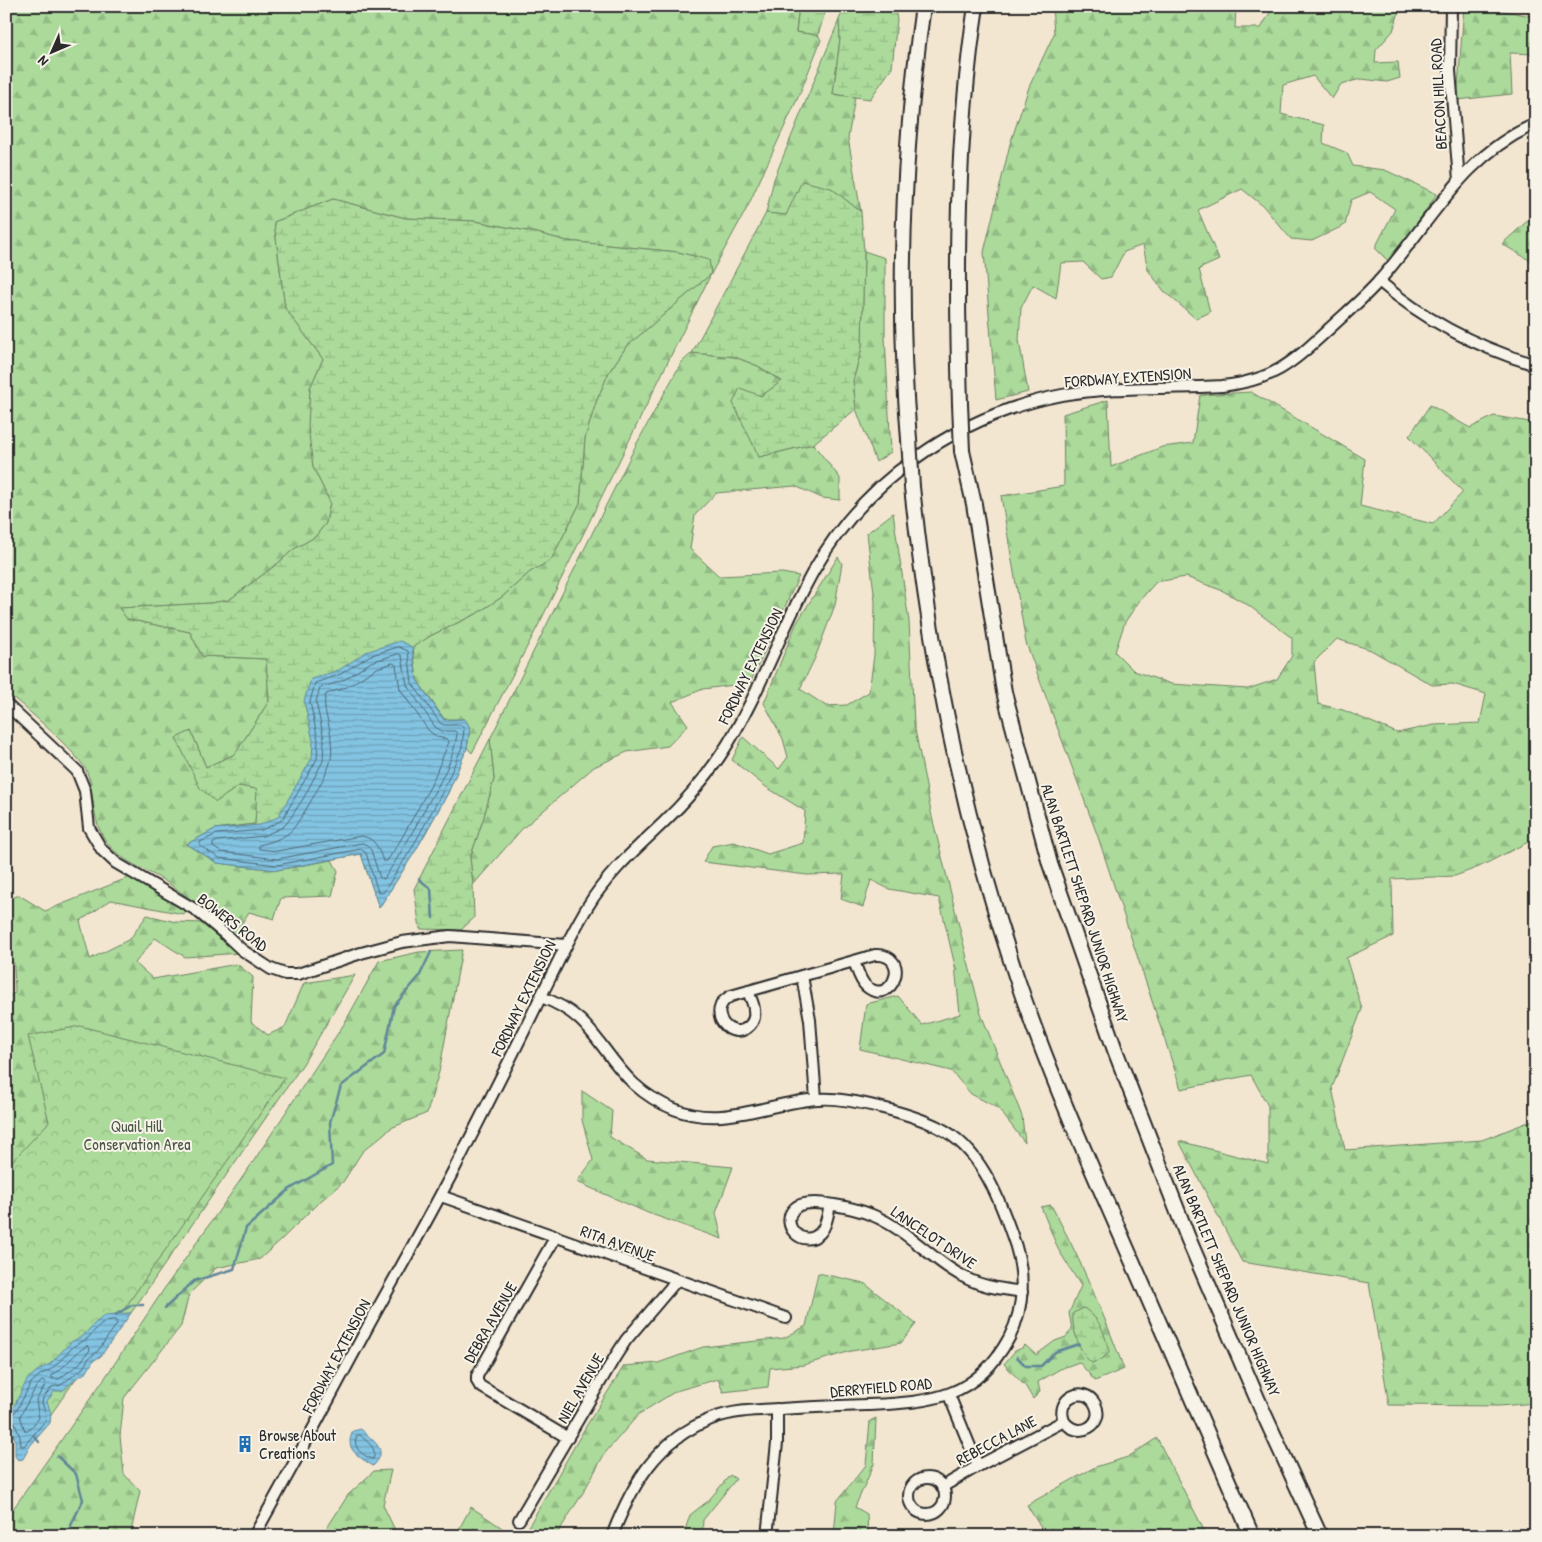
<svg xmlns="http://www.w3.org/2000/svg" width="1542" height="1542" viewBox="0 0 1542 1542" font-family="'Patrick Hand',sans-serif">
	<style>
		.forest { fill: url(#forest-firs); stroke: #6b8262; fill-rule: evenodd }
		.wetland { fill: url(#wetland-marsh); stroke: #6b8262 }
		.park { fill: url(#park-crowns); stroke: #6b8262 }
		.water { fill: url(#water-rules); stroke: #608799 }
		.lines { fill: none; stroke-linecap: round; stroke-linejoin: round }
		.shore { stroke: #4e6875; stroke-width: 1 }
		.stream { stroke: #608799; stroke-width: 2.5 }
		.minor-casing { stroke: #2b2b2b; stroke-width: 14 }
		.highway-casing { stroke: #2b2b2b; stroke-width: 18 }
		.minor { stroke: #f7f3e8; stroke-width: 10 }
		.highway { stroke: #f7f3e8; stroke-width: 14 }
		.highway-bridge-casing { stroke: #2b2b2b; stroke-width: 18; stroke-linecap: butt }
		.highway-bridge { stroke: #f7f3e8; stroke-width: 14 }
		.labels { text-anchor: middle; dominant-baseline: central; stroke-width: 4; stroke-linejoin: round; paint-order: stroke }
		.street-label { font-size: 16px; fill: #2b2b2b; stroke: #f7f3e8 }
		.park-label { font-size: 16px; fill: #4b5747; stroke: #f7f3e8 }
		.poi-label { font-size: 16px; fill: #2b2b2b; stroke: #f7f3e8; text-anchor: start }
	</style>
	<defs>
		<pattern id="forest-firs" width="22" height="20" patternUnits="userSpaceOnUse" patternTransform="scale(1.25)"><rect width="22" height="20" fill="#abda9a"/><path d="M5 1l3.5 6h-7zM16 11l3.5 6h-7z" fill="#93bb85"/></pattern>
		<pattern id="wetland-marsh" width="20" height="14" patternUnits="userSpaceOnUse" patternTransform="scale(1.25)"><rect width="20" height="14" fill="#abda9a"/><path d="M1 5h8M5 5V1M11 12h8M15 12V8" fill="none" stroke="#93bb85"/></pattern>
		<pattern id="park-crowns" width="20" height="18" patternUnits="userSpaceOnUse" patternTransform="scale(1.25)"><rect width="20" height="18" fill="#abda9a"/><path d="M2 6a3 3 0 1 1 6 0M12 15a3 3 0 1 1 6 0" fill="none" stroke="#93bb85"/></pattern>
		<pattern id="water-rules" width="6" height="5" patternUnits="userSpaceOnUse" patternTransform="scale(1.25)"><rect width="6" height="5" fill="#83c4e3"/><path d="M0 2.5h6" fill="none" stroke="#6b9fb8"/></pattern>
	</defs>
	<rect width="100%" height="100%" fill="#f3e6d1"/>
	<filter id="ink" filterUnits="userSpaceOnUse"><feTurbulence type="fractalNoise" baseFrequency=".02" numOctaves="2"/><feDisplacementMap in="SourceGraphic" scale="10" xChannelSelector="R" yChannelSelector="G"/><feConvolveMatrix kernelMatrix="1 2 1 2 8 2 1 2 1" color-interpolation-filters="sRGB"/></filter>
	<g filter="url(#ink)">
		<!-- forest -->
		<g class="forest">
			<path d="M6 6H799L796 32 818 35 821 40 800 93 747 208 711 274 542 618 472 753 467 748 470 728 444 719 417 680 412 647 432 635 476 614 502 597 530 572 551 560 580 503 585 438 596 402 609 372 626 347 711 274 709 260 678 252 567 241 537 233 475 221 405 218 333 199 274 222 285 308 323 359 310 388 313 467 330 502 326 523 315 537 294 549 277 564 229 600 211 603 120 608 127 619 190 632 202 656 266 659 269 701 235 754 206 767 191 731 200 788 239 786 258 789 255 824 215 829 277 870 332 860 338 871 332 896 281 898 274 919 249 912 235 934C213 917 191 899 168 883 147 869 121 863 106 841 91 820 95 795 87 772 82 757 22 704 6 692Z"/>
			<path d="M1052 6H1236L1235 28H1261L1274 6H1401L1393 31 1376 50 1375 63 1398 62 1400 78 1387 82 1361 79 1341 84 1332 99 1313 76 1283 85 1281 114 1324 125 1323 143 1347 153 1353 166 1385 170 1437 194 1390 263 1375 248 1395 209 1370 192 1351 200 1345 225 1312 241 1291 239 1263 206 1242 189 1198 210 1219 260 1199 269 1210 312 1196 319 1164 291 1148 270 1143 245 1124 252 1111 277 1101 279 1083 262 1061 263 1056 298 1033 285 1021 308 1019 340 1028 392 996 400 984 252 1010 144 1029 87 1054 34Z"/>
			<path d="M1464 6H1479L1536 17V54L1510 53 1512 94 1457 100Z"/>
			<path d="M839 20 840 39 833 94 855 97 848 138 861 212 831 188 785 215 766 213 774 179Z"/>
			<path d="M1536 213V264L1502 244Z"/>
			<path d="M864 251 885 258V337L891 452 876 462 856 409 853 381 862 347Z"/>
			<path d="M692 353 735 357 758 366 782 382 761 396 759 457 813 444 840 478V500L822 498 795 486 716 493 695 515 690 549 719 576 782 573 799 576 750 683 703 689 672 702 688 725 668 746 627 752 594 767 522 829 473 885 470 858 483 820 494 779 490 739 637 443 681 363Z"/>
			<path d="M1251 392 1365 459 1360 506 1433 524 1463 492 1409 436 1430 405 1470 428 1494 416 1536 423V838L1479 867 1455 876 1392 879 1393 936 1346 958 1362 1009 1332 1088 1345 1150 1482 1140 1536 1119V1403L1499 1406 1389 1405 1369 1283 1242 1262 1179 1141 1268 1164V1106L1251 1075 1181 1089 1098 837 1026 643 1001 496 1064 486 1063 414 1108 400 1111 467 1162 447 1193 443 1200 395ZM1186 577 1223 591 1248 605 1292 638V656L1277 679 1248 689 1171 684 1134 671 1115 652 1125 622 1140 600 1156 582ZM1337 639 1371 650 1432 685 1453 684 1486 694 1480 723 1434 725 1397 733 1343 710 1318 704 1314 662Z"/>
			<path d="M893 513 909 621 914 724 932 817 981 1014 1022 1116 1025 1143 998 1108 971 1094 951 1071 860 1049 866 1004 898 996 922 1025 960 1014 955 966 939 898 889 889 871 880 863 907 841 899 844 874 807 875 703 862 712 846 734 842 768 854 803 843 805 811 766 787 732 760 743 737 779 769 788 757 783 739 764 703 796 624 838 557 842 563 835 605 815 658 800 689 826 706 847 705 869 692 874 655 875 602 867 533Z"/>
			<path d="M130 877 188 912 183 914 111 900 80 921 90 959 130 939 147 915 176 922 203 923 240 953 185 957 155 938 135 963 153 979 237 964 253 977 251 1022 268 1035 285 1027 304 983 355 975 303 1064 131 1313 105 1315 6 1414V997L15 993 14 963 6 962V901L19 895 45 911Z"/>
			<path d="M462 950 439 1072 427 1113 391 1128 362 1152 343 1182 316 1205 283 1238 260 1259 216 1268 189 1294 181 1326 124 1398 120 1436 124 1474 140 1491 130 1536H6V1519L111 1369 164 1289 251 1165 344 1024 379 961 419 952Z"/>
			<path d="M582 1091 612 1111 610 1137 647 1159 733 1167 716 1213 722 1239 648 1213 577 1182 593 1160 582 1120Z"/>
			<path d="M1051 1205C1080 1258 1103 1312 1124 1369L1095 1381 1079 1362 1060 1369 1038 1382 1040 1392 1033 1399 1026 1387 1004 1364 1015 1351 1022 1348 1025 1345 1036 1355 1055 1341 1066 1337 1072 1329 1069 1313 1081 1286 1058 1249 1041 1207Z"/>
			<path d="M818 1273 864 1283 916 1324 901 1343 851 1351 804 1365 770 1368 768 1387 723 1392 718 1379 676 1391 639 1414 605 1453 584 1491 556 1536H523L585 1428 624 1366 658 1363 703 1347 784 1338 806 1326Z"/>
			<path d="M876 1418 874 1464 855 1507 867 1514 868 1536H834L837 1501 866 1465 870 1421Z"/>
			<path d="M1157 1438 1207 1536H1046L1027 1505 1095 1467 1128 1457Z"/>
			<path d="M391 1470 383 1505 395 1530V1536H322L348 1495 374 1471Z"/>
			<path d="M730 1475 736 1479 703 1520 702 1536H683L690 1515 708 1501Z"/>
			<path d="M471 1507 514 1536H455Z"/>
		</g>
		<!-- wetland -->
		<g class="wetland">
			<path d="M799 6H827L818 35 796 32Z"/>
			<path d="M844 6H894L897 19 892 68 870 99 833 94 840 39 839 20Z"/>
			<path d="M802 181 831 188 861 212 864 251 862 347 853 381 856 409 813 444 759 457 733 403 740 388 761 396 782 381 758 366 735 357 692 353 766 213 786 215Z"/>
			<path d="M333 199 405 218 475 221 537 233 567 241 678 252 709 260 711 274 626 347 609 372 596 402 585 438 580 503 551 560 530 572 502 597 476 614 432 635 413 647 417 680 444 719H465L470 728 467 748 448 793 416 850 379 908 361 854 277 870 217 863 187 844 215 829 255 824 257 789 239 786 216 802 200 788 176 738 191 731 206 767 235 754 269 701 266 659 202 656 190 632 127 619 119 608 211 603 229 600 277 564 294 549 315 537 326 523 330 502 313 467 308 426 310 388 323 359 285 308 274 222Z"/>
			<path d="M490 739 494 779 483 820 470 858 473 885 474 918 461 930 420 929 414 889Z"/>
			<path d="M1084 1308C1101 1321 1104 1331 1109 1352L1102 1359 1092 1363C1080 1355 1071 1327 1073 1313Z"/>
		</g>
		<!-- park -->
		<path class="park" d="M80 1026 285 1078 31 1443 6 1433V1168L49 1122 28 1036Z"/>
		<!-- water -->
		<g class="water">
			<path d="M400 641 412 647 417 680 444 720 465 719 470 728 467 748 448 793 416 850 379 908 361 854 277 870 217 863 187 844 215 829 260 825 278 817 312 758 313 741 304 701 311 679 339 670 366 652Z"/>
			<path d="M131 1313 101 1356 93 1361 87 1372 78 1377 62 1391H55L47 1401 51 1414 50 1423 30 1446 23 1459 18 1460 15 1456V1439L6 1414 14 1406 27 1380 37 1371 50 1364 71 1342 84 1335 93 1325 105 1315Z"/>
			<path d="M361 1429C373 1441 390 1450 373 1466 360 1457 343 1450 353 1431Z"/>
		</g>
		<g class="lines">
			<!-- shore -->
			<g class="shore">
				<path d="M399 647 408 651 412 683 440 723 444 725H461L464 729 462 747 443 791 412 848 383 893 378 892 366 853 361 849 277 865 219 858 200 846V842L217 834 262 830 282 820 317 759 318 740 310 702 315 683 341 674 369 656Z"/>
				<path d="M399 654 402 656 407 685 435 727 442 731H455L457 734C454 759 440 783 427 805 414 830 400 855 384 879L380 878 371 850 367 845 362 843 277 859 221 852 213 847V843L218 841 263 836 283 827 287 823 303 799 323 761 324 739 316 702 320 688 344 680 371 662Z"/>
				<path d="M393 663 396 665 400 689 428 730 437 737 447 739 449 742 431 785 400 841 387 861H383C378 848 376 838 361 836L277 851 259 849V845C269 843 284 838 291 831 299 823 327 775 330 763 332 757 332 747 331 740 331 725 321 709 326 694L347 687 375 669Z"/>
				<path d="M115 1320 117 1324 97 1352 89 1358 83 1368 61 1385 52 1387 43 1398 42 1403 46 1414 45 1421 24 1446H21L20 1437 12 1416 18 1408 31 1383 40 1375 53 1368 74 1346 87 1339 96 1329 106 1321Z"/>
				<path d="M87 1346 89 1347 90 1350 79 1364 59 1379H52V1375C66 1368 73 1353 87 1346Z"/>
				<path d="M42 1381 45 1382 46 1384 36 1400 39 1418 28 1431H25L20 1416 36 1387Z"/>
				<path d="M360 1435C367 1442 378 1448 373 1459 363 1456 351 1447 357 1436Z"/>
			</g>
			<!-- stream -->
			<g class="stream">
				<path d="M419 879 431 889 433 918"/>
				<path d="M165 1308 194 1281 234 1269 246 1228 290 1189 332 1165 330 1122 341 1086 384 1054 394 1006 419 977 431 952"/>
				<path d="M115 1315 132 1305H143"/>
				<path d="M1017 1357 1026 1366H1041L1055 1352 1079 1344"/>
				<path d="M34 1436 39 1442"/>
				<path d="M57 1456 76 1474 83 1500 66 1536"/>
			</g>
			<!-- minor casing -->
			<g class="minor-casing">
				<g id="minor">
					<path d="M1451 6 1450 71 1459 180"/>
					<path d="M1379 281C1424 320 1479 348 1536 365"/>
					<path d="M6 704 77 771 85 791 89 828 102 850 116 863 196 910 226 935 242 950 271 969 285 974H298L361 953 402 942 450 936 566 945"/>
					<path d="M802 976 810 1020 816 1099"/>
					<path d="M748 991C750 997 754 1004 754 1010 755 1016 754 1021 750 1025 732 1045 703 1010 731 996L875 955C913 953 892 1009 866 986 860 981 857 969 854 961"/>
					<path d="M541 997C594 1016 598 1050 634 1084 645 1094 659 1103 674 1109 723 1129 769 1102 818 1099 846 1096 912 1114 938 1127 979 1147 998 1195 1012 1235 1025 1269 1026 1306 1009 1338 976 1399 931 1402 869 1405 840 1406 810 1407 781 1409 758 1410 733 1410 711 1419 657 1440 632 1484 612 1536"/>
					<path d="M441 1196 786 1318"/>
					<path d="M830 1205C828 1214 826 1227 820 1233 803 1250 778 1224 795 1208 808 1196 857 1209 872 1215 909 1230 935 1264 970 1280 987 1288 1005 1289 1022 1292"/>
					<path d="M556 1236 477 1376V1381L480 1386 568 1438"/>
					<path d="M949 1395 978 1466"/>
					<circle cx="927" cy="1496" r="18"/>
					<path d="M942 1487 978 1466 1064 1421C1078 1441 1106 1424 1095 1404 1084 1384 1055 1398 1064 1421"/>
					<path d="M519 1520 615 1357 626 1340 677 1280"/>
					<path d="M254 1536C292 1468 329 1400 365 1332 397 1273 431 1215 461 1156 488 1103 515 1051 540 998 556 967 570 935 588 906 608 873 636 849 663 823 684 803 704 780 720 756 759 698 780 630 814 570 839 526 874 487 916 458 959 427 1010 405 1062 395 1114 386 1169 389 1222 386 1275 380 1292 363 1330 328 1346 313 1364 298 1379 281 1429 225 1463 154 1536 124"/>
					<path d="M767 1536 777 1443V1409"/>
				</g>
			</g>
			<!-- highway casing -->
			<g class="highway-casing">
				<g id="highway">
					<path d="M960 404C956 271 956 138 976 6"/>
					<path d="M909 439C897 296 903 148 923 6"/>
					<path d="M962 451 974 504 1004 692 1050 864 1115 1050 1188 1238 1263 1412 1320 1536"/>
					<path d="M912 487C930 657 962 814 1016 976 1046 1066 1085 1153 1123 1240 1166 1338 1209 1437 1252 1536"/>
				</g>
			</g>
			<!-- minor -->
			<use href="#minor" class="minor"/>
			<!-- highway -->
			<use href="#highway" class="highway"/>
			<!-- highway-bridge casing -->
			<g class="highway-bridge-casing">
				<g id="highway-bridge">
					<path d="M960 404 962 451"/>
					<path d="M909 439 912 487"/>
				</g>
			</g>
			<!-- highway-bridge -->
			<use href="#highway-bridge" class="highway-bridge"/>
		</g>
	</g>
	<!-- icons -->
	<defs>
		<g id="building-bare" transform="scale(1.35)"><path d="M-4-6H4V6H1V3H-1V6H-4ZM-2.5-4.3h1.7v1.8h-1.7ZM.8-4.3h1.7v1.8H.8ZM-2.5-1h1.7V.8h-1.7ZM.8-1h1.7V.8H.8Z" fill="#1f6fb2" stroke="#f7f3e8" stroke-width="2.5" paint-order="stroke"/></g>
	</defs>
	<g fill-rule="evenodd">
		<use href="#building-bare" x="245" y="1444"/>
	</g>
	<g class="labels">
		<!-- street labels -->
		<g class="street-label">
			<text transform="translate(1438 94) rotate(-93)">BEACON HILL ROAD</text>
			<text transform="translate(1128 377) rotate(-4)">FORDWAY EXTENSION</text>
			<text transform="translate(750 666) rotate(-64)">FORDWAY EXTENSION</text>
			<text transform="translate(1085 903) rotate(72)">ALAN BARTLETT SHEPARD JUNIOR HIGHWAY</text>
			<text transform="translate(233 922) rotate(38)">BOWERS ROAD</text>
			<text transform="translate(523 998) rotate(-64)">FORDWAY EXTENSION</text>
			<text transform="translate(934 1237) rotate(34)">LANCELOT DRIVE</text>
			<text transform="translate(618 1243) rotate(20)">RITA AVENUE</text>
			<text transform="translate(1227 1280) rotate(67)">ALAN BARTLETT SHEPARD JUNIOR HIGHWAY</text>
			<text transform="translate(490 1322) rotate(-60)">DEBRA AVENUE</text>
			<text transform="translate(336 1356) rotate(-62)">FORDWAY EXTENSION</text>
			<text transform="translate(881 1387) rotate(-5)">DERRYFIELD ROAD</text>
			<text transform="translate(580 1388) rotate(-60)">NIEL AVENUE</text>
			<text transform="translate(996 1440) rotate(-28)">REBECCA LANE</text>
		</g>
		<!-- park labels -->
		<g class="park-label">
			<text x="137" y="1126">Quail Hill<tspan x="137" dy="18">Conservation Area</tspan></text>
		</g>
		<!-- poi labels -->
		<g class="poi-label">
			<text x="259" y="1435">Browse About<tspan x="259" dy="18">Creations</tspan></text>
		</g>
	</g>
	<!-- margin -->
	<rect width="1542" height="1542" fill="none" stroke="#f7f3e8" stroke-width="25"/>
	<rect x="12" y="12" width="1517" height="1517" fill="none" stroke="#2b2b2b" stroke-width="2" filter="url(#ink)"/>
	<!-- north arrow -->
	<g transform="translate(52 52) rotate(225)" stroke="#f7f3e8" stroke-width="4" paint-order="stroke">
	<path d="M0-4L9 19L0 12L-9 19Z" fill="#2b2b2b"/>
	<text y="-8" font-size="14" font-weight="bold" text-anchor="middle" fill="#2b2b2b">N</text>
	</g>
</svg>
